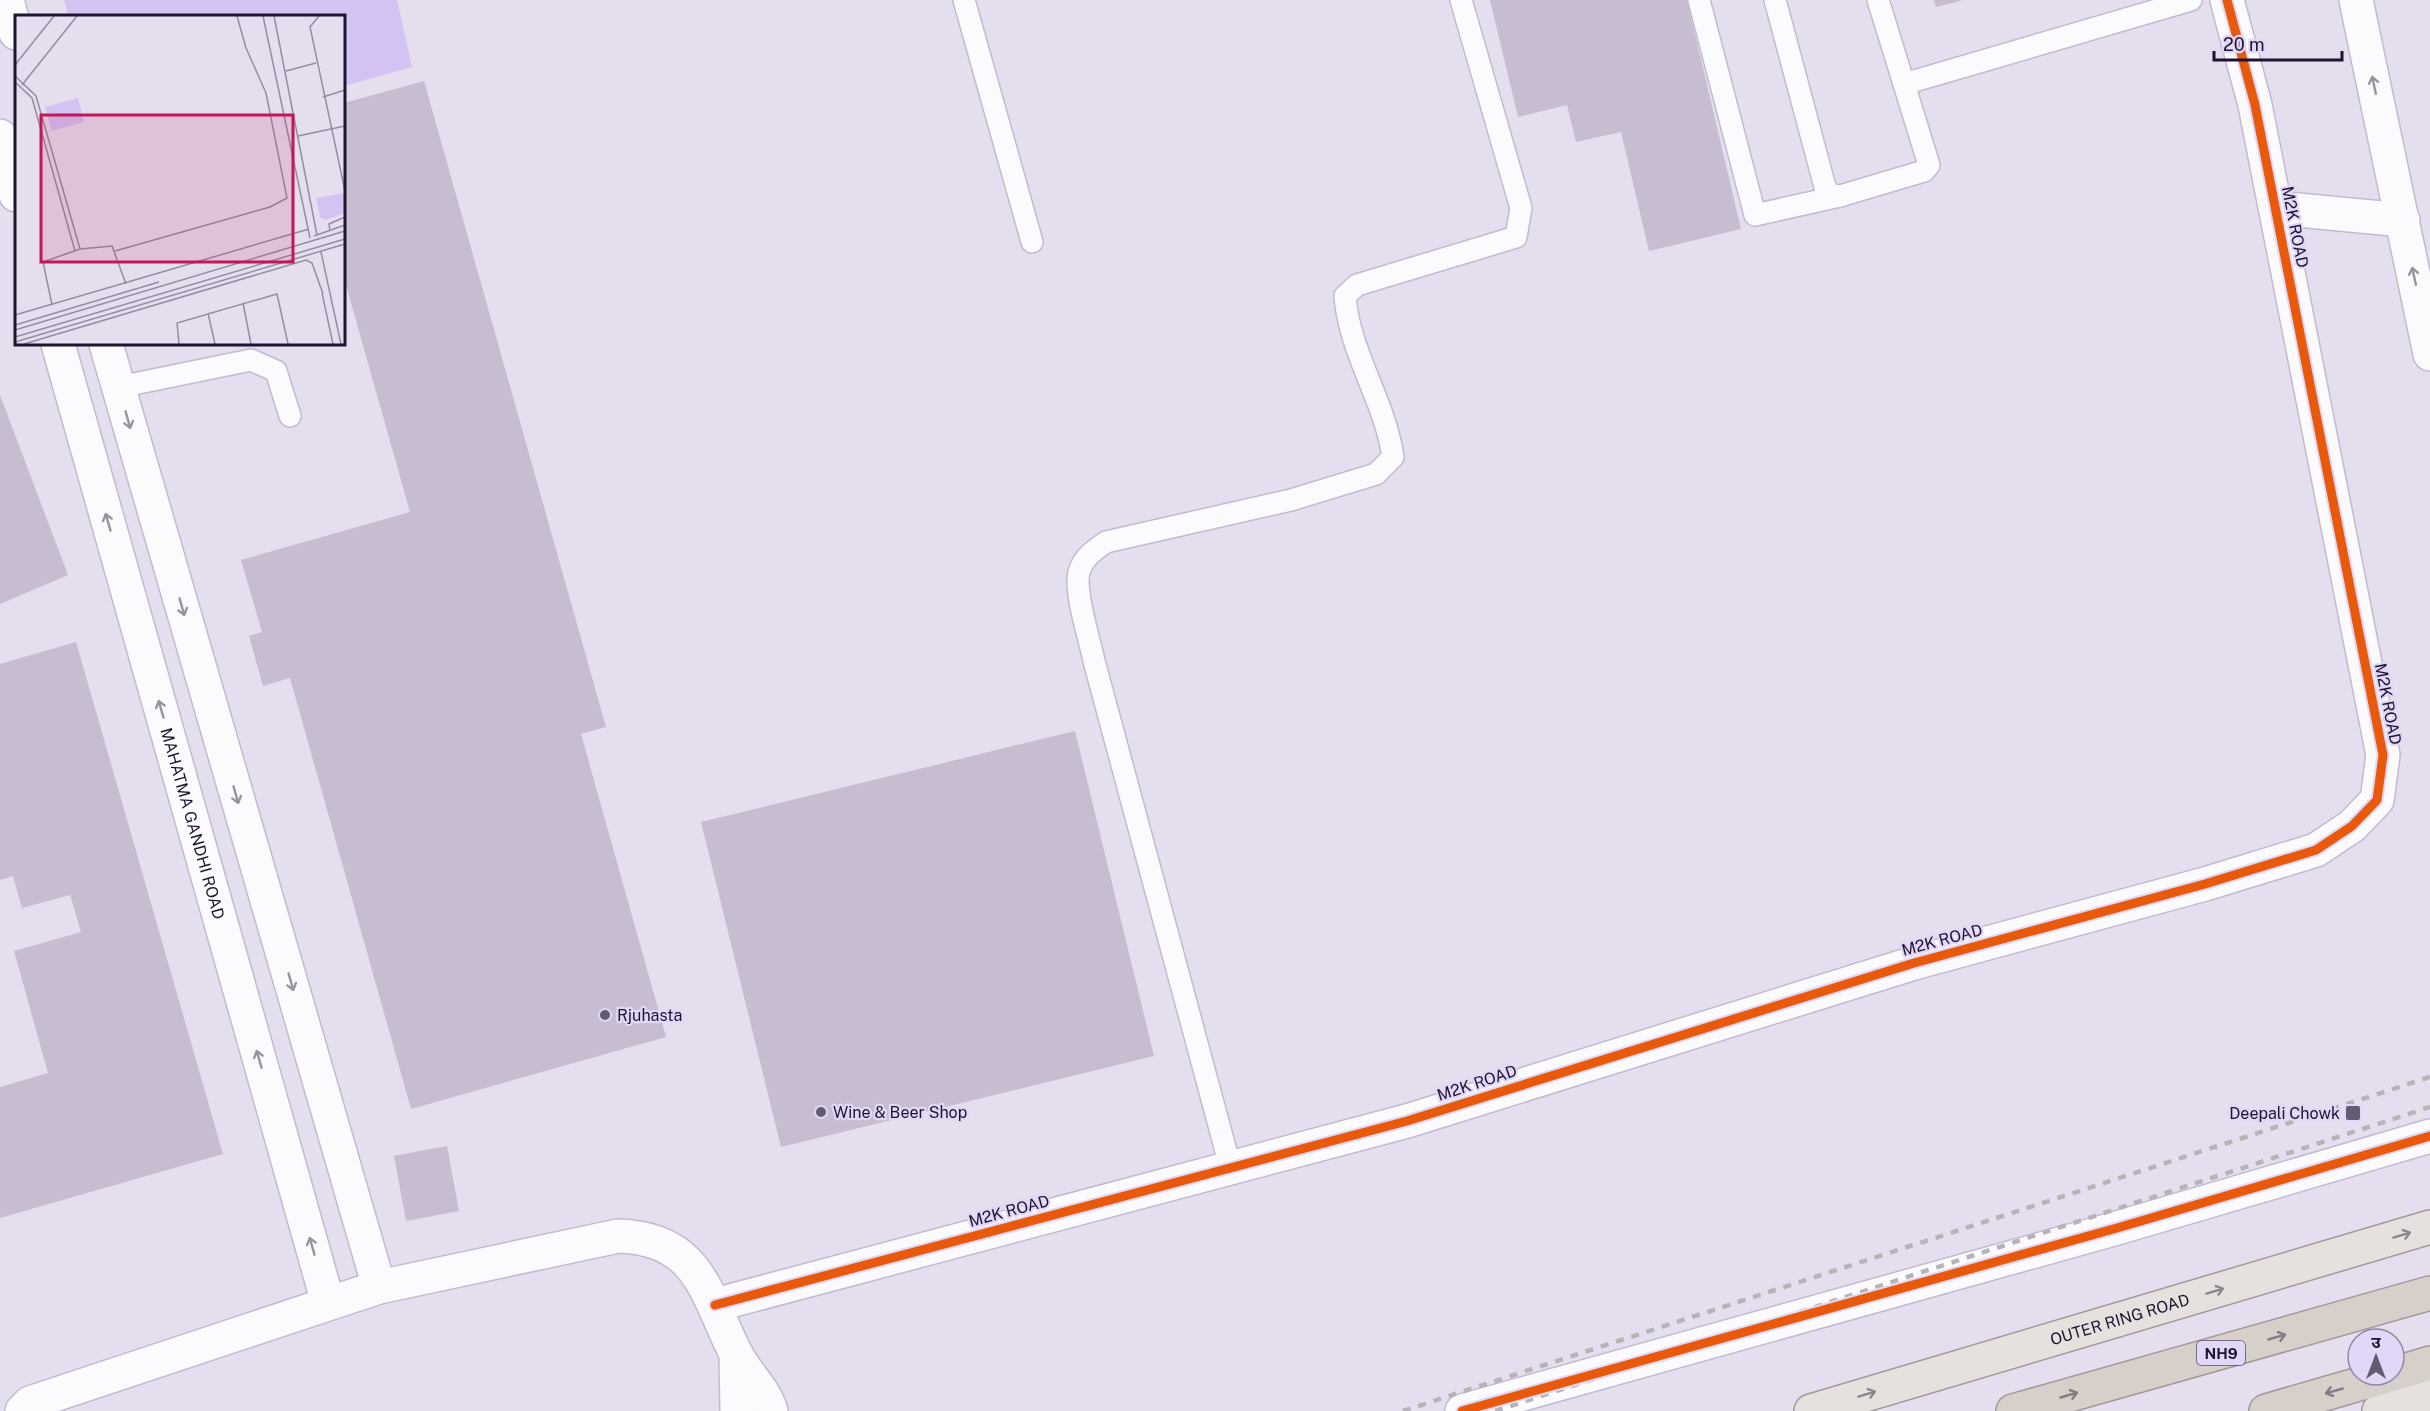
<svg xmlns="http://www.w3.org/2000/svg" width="2430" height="1411" viewBox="0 0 2430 1411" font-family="'Public Sans','Noto Sans Devanagari',sans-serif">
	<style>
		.green { fill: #d4c2f2 }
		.building { fill: #c8bcd0 }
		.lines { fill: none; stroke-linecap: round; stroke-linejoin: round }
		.lane-casing { stroke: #c2bbd0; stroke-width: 24 }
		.street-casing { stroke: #c2bbd0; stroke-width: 36 }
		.secondary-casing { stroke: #c2bbd0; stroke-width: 36 }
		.primary-casing { stroke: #a4989a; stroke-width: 36 }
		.highway-casing { stroke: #a4989a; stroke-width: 36 }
		.lane { stroke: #fbfafd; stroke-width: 21 }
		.street { stroke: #fbfafd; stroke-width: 33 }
		.secondary { stroke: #fbfafd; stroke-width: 33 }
		.primary { stroke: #e6e1df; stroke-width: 33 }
		.highway { stroke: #d7cfca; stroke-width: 33 }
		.rail { stroke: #b6b4b9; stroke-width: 4.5; stroke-dasharray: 8 8; stroke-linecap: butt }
		.cycleway-casing { stroke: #e1d7f6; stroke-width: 13 }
		.cycleway { stroke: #e8590c; stroke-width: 9 }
		.oneway { stroke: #9892a1 }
		.oneway2 { stroke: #8c8590 }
		.oneway3 { stroke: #847b85 }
		.poi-dot { fill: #645b73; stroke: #e1d7f6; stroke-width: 2 }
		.labels { text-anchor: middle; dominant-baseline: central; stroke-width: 4.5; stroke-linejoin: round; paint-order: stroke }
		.shield { fill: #e1d7f6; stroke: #594e6b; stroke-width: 1.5 }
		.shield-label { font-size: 15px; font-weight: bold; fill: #1f1430 }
		.street-label { font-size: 16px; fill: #1f1430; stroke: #e1d7f6 }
		.poi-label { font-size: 16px; fill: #1f1430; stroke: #e1d7f6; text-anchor: start }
		.inset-road { fill: none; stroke: #958da3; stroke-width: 1.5 }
		.view { fill: #c2185b; fill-opacity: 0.15; stroke: #c2185b; stroke-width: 3 }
		.inset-edge { fill: none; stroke: #1f1430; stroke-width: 3 }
	</style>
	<rect width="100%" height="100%" fill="#e4deef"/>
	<!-- green -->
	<path class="green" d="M64 0H397L412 67 344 86V16H68Z"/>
	<!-- building -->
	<g class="building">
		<path d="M1490 0H1687L1741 229 1649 251 1621 132 1576 142 1567 105 1518 117Z"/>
		<path d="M1934 0H1961V1L1936 7Z"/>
		<path d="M424 81 606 727 581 734 666 1037 411 1109 290 678 263 686 249 636 262 632 241 560 410 512 344 278V103Z"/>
		<path d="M0 395 68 575 0 604Z"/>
		<path d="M76 642 223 1154 0 1218V1087L48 1073 14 951 81 932 70 895 22 908 13 876 0 880V664Z"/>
		<path d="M1075 731 1154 1056 781 1147 701 822Z"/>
		<path d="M447 1146 459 1211 406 1221 394 1156Z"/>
	</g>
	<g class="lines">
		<!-- lane casing -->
		<g class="lane-casing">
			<g id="lane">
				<path d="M964 0 1032 242"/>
				<path d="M1699 0 1755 215 1840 196"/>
				<path d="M1775 0 1825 187 1831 195 1840 196 1924 171 1929 165 1904 84"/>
				<path d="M1878 0 1904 84 2191 0"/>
				<path d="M119 387 251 360 276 371 290 416"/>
				<path d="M1230 1166 1094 661C1090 640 1072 587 1080 569 1085 556 1095 550 1106 542L1291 500 1376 474 1393 457C1385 401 1349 352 1345 296L1357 285 1516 237 1521 208 1461 0"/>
			</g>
		</g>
		<!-- street casing -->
		<g class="street-casing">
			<g id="street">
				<path d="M7 0 16 33"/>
				<path d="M0 136 16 195"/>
				<path d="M2276 208 2403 220"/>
				<path id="s1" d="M58 344 328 1303"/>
				<path d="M106 344 379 1287"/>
				<path d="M715 1305 1407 1121 1914 963 2205 884 2316 850 2352 826 2377 800 2383 755 2255 105 2227 0"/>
				<path d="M736 1355 737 1411"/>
				<path d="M22 1411 30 1403 379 1287 618 1236C698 1238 705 1291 735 1352 745 1373 764 1388 771 1411"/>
				<path d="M1462 1411 2117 1228 2430 1136"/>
			</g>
		</g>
		<!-- secondary casing -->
		<g class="secondary-casing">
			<path id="secondary" d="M2356 0 2430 354"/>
		</g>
		<!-- primary casing -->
		<g class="primary-casing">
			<g id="primary">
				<path id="s2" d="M1811 1411 2430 1227"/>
				<path d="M2379 1411 2430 1395"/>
			</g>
		</g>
		<!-- highway casing -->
		<g class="highway-casing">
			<g id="highway">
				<path d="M2394 1374 2430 1363"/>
				<path d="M2013 1411 2430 1293"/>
				<path d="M2266 1411 2390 1375"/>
			</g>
		</g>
		<!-- lane -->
		<use href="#lane" class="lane"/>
		<!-- street -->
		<use href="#street" class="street"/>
		<!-- secondary -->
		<use href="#secondary" class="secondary"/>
		<!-- primary -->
		<use href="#primary" class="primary"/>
		<!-- highway -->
		<use href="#highway" class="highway"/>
		<!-- rail -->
		<g class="rail">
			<path d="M1403 1411 2430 1077"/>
			<path d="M1495 1411 2430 1107"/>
		</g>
		<!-- cycleway casing -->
		<g class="cycleway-casing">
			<g id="cycleway">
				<path d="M715 1305 1407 1121 1914 963 2205 884 2316 850 2352 826 2377 800 2383 755 2255 105 2227 0"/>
				<path d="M1462 1411 2117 1228 2430 1136"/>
			</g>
		</g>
		<!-- cycleway -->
		<use href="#cycleway" class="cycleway"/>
	</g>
	<!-- one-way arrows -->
	<defs><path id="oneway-shaft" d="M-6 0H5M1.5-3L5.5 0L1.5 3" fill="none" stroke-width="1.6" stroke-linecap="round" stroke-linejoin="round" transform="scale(1.5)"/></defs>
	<g class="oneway">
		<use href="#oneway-shaft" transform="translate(2374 85) rotate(-102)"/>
		<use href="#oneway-shaft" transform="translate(2414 276) rotate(-102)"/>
		<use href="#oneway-shaft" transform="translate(128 420) rotate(74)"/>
		<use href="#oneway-shaft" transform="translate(108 522) rotate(-106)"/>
		<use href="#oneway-shaft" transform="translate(182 607) rotate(74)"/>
		<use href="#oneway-shaft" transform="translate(161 709) rotate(-106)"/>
		<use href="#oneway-shaft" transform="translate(236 795) rotate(74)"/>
		<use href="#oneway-shaft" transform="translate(291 982) rotate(74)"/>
		<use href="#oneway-shaft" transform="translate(259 1059) rotate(-106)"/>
		<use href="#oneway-shaft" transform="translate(312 1246) rotate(-106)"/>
	</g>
	<g class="oneway2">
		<use href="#oneway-shaft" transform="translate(2402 1235) rotate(-17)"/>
		<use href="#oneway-shaft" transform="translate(2215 1291) rotate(-17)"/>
		<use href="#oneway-shaft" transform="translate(1867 1394) rotate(-17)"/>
	</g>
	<g class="oneway3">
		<use href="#oneway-shaft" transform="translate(2277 1337) rotate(-16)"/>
		<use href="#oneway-shaft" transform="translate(2334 1391) rotate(164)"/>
		<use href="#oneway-shaft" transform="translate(2069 1395) rotate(-16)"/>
	</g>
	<!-- markers -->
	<g class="poi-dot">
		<circle cx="605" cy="1015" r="6"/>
		<circle cx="821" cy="1112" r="6"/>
		<rect x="2345" y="1105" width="16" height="16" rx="3"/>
	</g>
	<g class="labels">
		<!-- shield labels -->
		<rect class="shield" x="2197" y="1341" width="48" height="24" rx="4.5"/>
		<g class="shield-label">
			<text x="2221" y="1353">NH9</text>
		</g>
		<!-- street labels -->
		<g class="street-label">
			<text transform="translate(2295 227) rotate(79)">M2K ROAD</text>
			<text transform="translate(2388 704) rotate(79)">M2K ROAD</text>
			<text stroke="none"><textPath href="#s1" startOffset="498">MAHATMA GANDHI ROAD</textPath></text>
			<text transform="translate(1942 940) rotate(-15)">M2K ROAD</text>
			<text transform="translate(1477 1083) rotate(-18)">M2K ROAD</text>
			<text transform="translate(1009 1211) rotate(-15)">M2K ROAD</text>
			<text stroke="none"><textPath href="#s2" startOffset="322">OUTER RING ROAD</textPath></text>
		</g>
		<!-- poi labels -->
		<g class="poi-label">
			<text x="617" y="1015">Rjuhasta</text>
			<text x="833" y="1112">Wine &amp; Beer Shop</text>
			<text x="2340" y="1113" text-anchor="end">Deepali Chowk</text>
		</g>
	</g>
	<!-- overview -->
	<g transform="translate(15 15)">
		<rect width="330" height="330" fill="#e4deef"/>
		<path d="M63 83 69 107 37 116 30 92ZM330 178V198L310 205 305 202 301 183Z" fill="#d4c2f2"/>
		<path class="inset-road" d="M248 1 295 223M259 1 302 220M304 1 295 12 330 176M0 50 39 1M271 56 301 48M0 61 21 81 65 234M0 67 17 83 60 236M7 70 62 1M308 82 330 75M283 121 330 111M315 216 314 209 330 202M299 221 330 210M100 236 255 192 272 183 251 78 231 33 222 1M306 237 326 329M307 278 318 329M228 288 236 329M37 290 28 247 65 234 97 231 111 269M193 298 200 329M0 300 294 214M0 310 144 267M0 315 330 216M0 322 330 224M0 327 330 229M9 329 291 245 297 248 308 279M164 329 162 308 262 279 273 329"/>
		<path class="view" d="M26 100H278V247H26Z"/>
		<rect width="330" height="330" class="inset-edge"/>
	</g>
	<!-- north arrow -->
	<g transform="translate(2376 1357)"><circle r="28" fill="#e1d7f6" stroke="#9389a7" stroke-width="1.5"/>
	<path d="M0-4.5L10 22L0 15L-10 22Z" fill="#645b73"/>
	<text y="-9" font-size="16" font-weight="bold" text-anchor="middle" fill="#1f1430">उ</text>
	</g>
	<!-- scale -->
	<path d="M2214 51v9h128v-9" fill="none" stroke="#1f1430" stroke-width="3"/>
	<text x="2223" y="51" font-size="18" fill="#1f1430" stroke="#e1d7f6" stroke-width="4.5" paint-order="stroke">20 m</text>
</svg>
